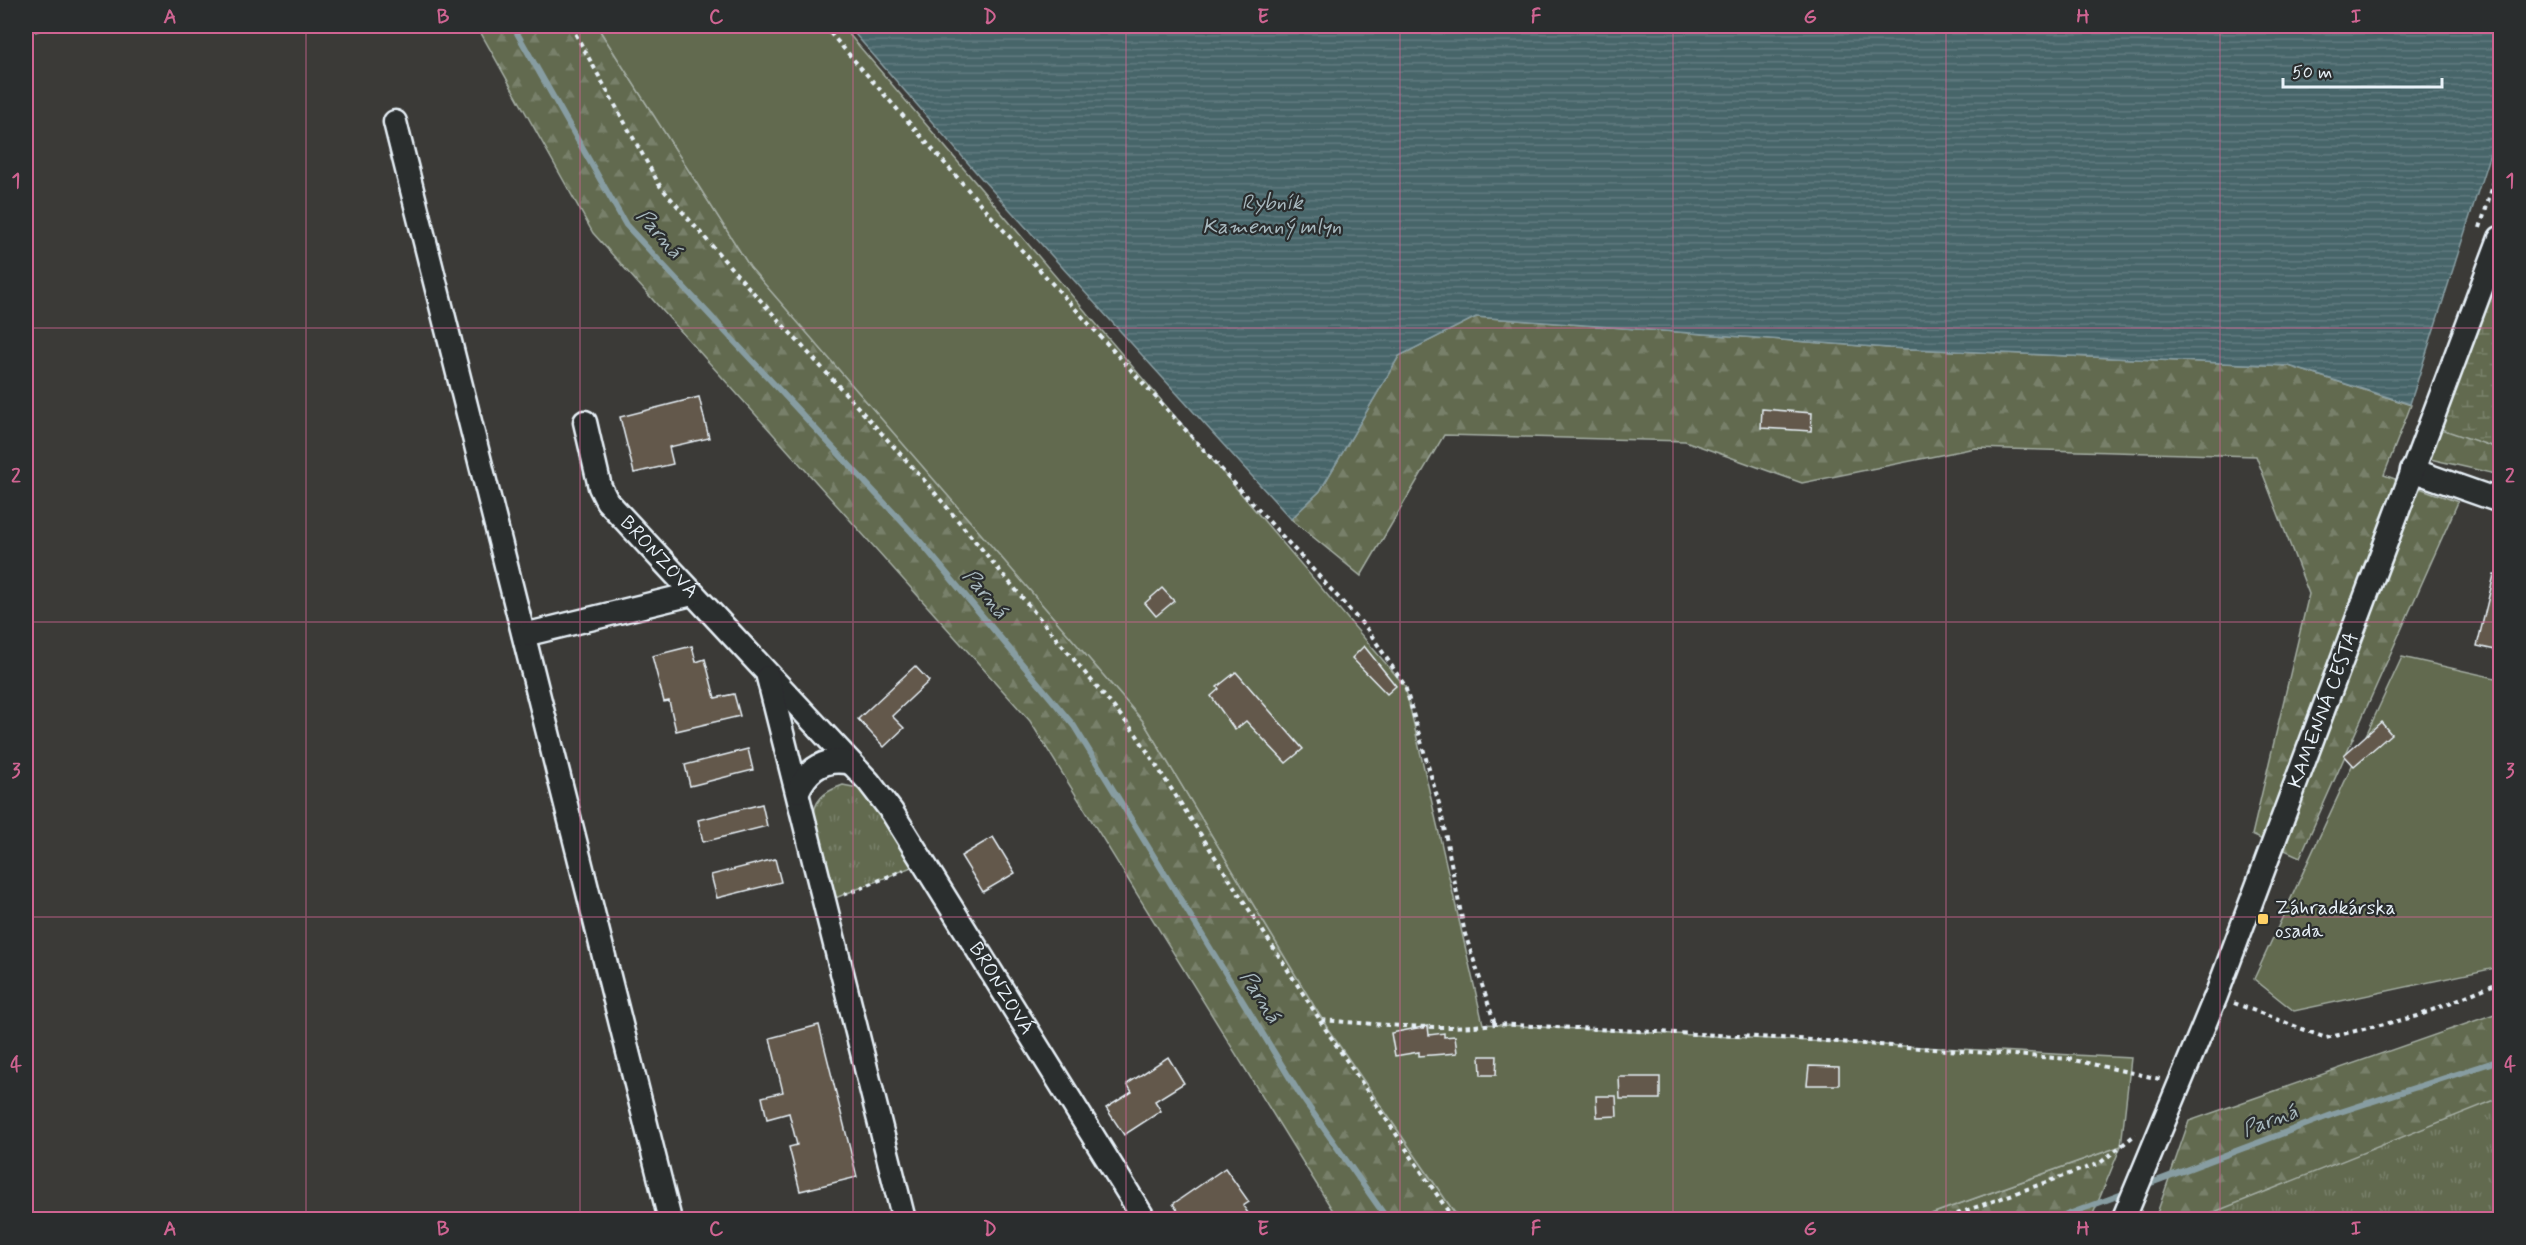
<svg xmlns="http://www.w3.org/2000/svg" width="2526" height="1245" viewBox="0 0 2526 1245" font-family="Mynerve,sans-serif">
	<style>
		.grass { fill: url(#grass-tufts); stroke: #a5aea4; stroke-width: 1.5 }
		.forest { fill: url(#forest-firs); stroke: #a5aea4; stroke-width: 1.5 }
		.wetland { fill: url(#wetland-marsh); stroke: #a5aea4; stroke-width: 1.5 }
		.green { fill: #626a50; stroke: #a5aea4; stroke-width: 1.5 }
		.water { fill: url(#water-rules); stroke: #879da2; stroke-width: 1.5 }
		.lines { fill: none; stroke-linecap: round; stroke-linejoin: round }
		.stream { stroke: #879da2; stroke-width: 6 }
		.building { fill: #64594b; stroke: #e8f1f8; stroke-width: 1.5 }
		.minor-casing { stroke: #e8f1f8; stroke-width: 27 }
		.path { stroke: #e8f1f8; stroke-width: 4; stroke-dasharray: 4.5 4.5; stroke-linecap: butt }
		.minor { stroke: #2a2d2e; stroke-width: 22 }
		.grid { fill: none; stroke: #cf6492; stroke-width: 1.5; stroke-opacity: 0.55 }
		.poi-dot { fill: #ffd166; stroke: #2a2d2e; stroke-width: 2 }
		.labels { text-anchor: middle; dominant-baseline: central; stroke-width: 4.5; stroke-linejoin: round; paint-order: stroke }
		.street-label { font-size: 20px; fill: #e8f1f8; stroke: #2a2d2e }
		.poi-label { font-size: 20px; fill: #e8f1f8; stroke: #2a2d2e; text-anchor: start }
		.water-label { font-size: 21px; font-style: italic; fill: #a8b9bf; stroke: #2a2d2e }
		.neatline { fill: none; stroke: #cf6492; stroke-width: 2 }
		.grid-label { font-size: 20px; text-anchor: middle; font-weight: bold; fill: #cf6492 }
	</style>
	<defs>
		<pattern id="grass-tufts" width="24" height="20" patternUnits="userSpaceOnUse" patternTransform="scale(1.5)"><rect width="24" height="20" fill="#626a50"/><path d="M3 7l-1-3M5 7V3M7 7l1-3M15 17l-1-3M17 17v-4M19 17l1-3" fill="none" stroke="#78806a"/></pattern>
		<pattern id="forest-firs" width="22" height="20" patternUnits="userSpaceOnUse" patternTransform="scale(1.5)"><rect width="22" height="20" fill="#626a50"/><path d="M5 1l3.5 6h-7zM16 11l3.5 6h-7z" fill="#78806a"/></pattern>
		<pattern id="wetland-marsh" width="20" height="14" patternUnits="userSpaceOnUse" patternTransform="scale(1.5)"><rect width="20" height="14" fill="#626a50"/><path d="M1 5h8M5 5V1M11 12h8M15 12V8" fill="none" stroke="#78806a"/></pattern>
		<pattern id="water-rules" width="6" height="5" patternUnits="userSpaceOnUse" patternTransform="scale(1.5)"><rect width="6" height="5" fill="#476569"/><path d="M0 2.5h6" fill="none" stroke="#627c7f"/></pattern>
	</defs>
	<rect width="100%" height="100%" fill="#3b3a37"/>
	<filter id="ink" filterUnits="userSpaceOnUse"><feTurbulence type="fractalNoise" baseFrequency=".0167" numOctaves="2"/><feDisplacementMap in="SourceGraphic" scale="12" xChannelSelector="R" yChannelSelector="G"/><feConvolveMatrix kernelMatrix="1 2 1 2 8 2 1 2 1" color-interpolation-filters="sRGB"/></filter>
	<g filter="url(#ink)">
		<!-- grass -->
		<g class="grass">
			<path d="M843 785 858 788 872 801 914 866 833 899C830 884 812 823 814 812 817 796 829 790 843 785Z"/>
			<path d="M2500 1092V1219H2195Z"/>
		</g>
		<!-- forest -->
		<g class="forest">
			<path d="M477 26H597L750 267 1143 721 1328 1029 1459 1219H1338L1030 721 593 233Z"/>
			<path d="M2500 266 2442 428 2500 449V475L2430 459Z"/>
			<path d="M1476 317 1889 348 2289 366 2411 405 2384 475 2458 502 2300 857 2252 835 2309 594 2256 456 1975 448 1802 483 1685 441 1444 435 1361 576 1291 519 1320 491 1399 356Z"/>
			<path d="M2500 1012V1098L2197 1219H2155L2189 1121Z"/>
			<path d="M2121 1146 2091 1219H1917Z"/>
		</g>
		<!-- wetland -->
		<path class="wetland" d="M2500 271V449L2441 429Z"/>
		<!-- green -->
		<g class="green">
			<path d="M597 26H842L1405 686 1483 1024 2131 1058 2121 1146 1917 1219H1459L1328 1029 1143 721 750 267Z"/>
			<path d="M2402 657 2500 679V967L2294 1011 2254 979Z"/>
		</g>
		<!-- water -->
		<path class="water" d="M848 26H2500V122L2410 404 2289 366 1889 348 1476 317 1399 356 1320 491 1291 519 982 179Z"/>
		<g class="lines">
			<!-- stream -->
			<g class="stream">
				<path d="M513 26 626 225 918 539 1074 726 1299 1093 1388 1220"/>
				<path d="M2143 1186 2334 1114 2500 1060"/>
				<path d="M2053 1220 2128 1192"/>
			</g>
		</g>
		<!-- building -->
		<g class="building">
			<path d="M699 397 709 438 669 447 673 464 634 473 620 417Z"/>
			<path d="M1762 409 1812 413 1811 431 1761 428Z"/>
			<path d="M2494 575 2500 576V651L2477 646Z"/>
			<path d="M1162 588 1174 601 1156 616 1145 603Z"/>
			<path d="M692 646 696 662 705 659 715 698 734 694 740 716 676 731 669 701 664 702 652 656Z"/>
			<path d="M1364 646 1396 686 1387 694 1352 658Z"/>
			<path d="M915 666 929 681 892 716 904 728 884 747 858 719Z"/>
			<path d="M1236 672 1303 749 1286 763 1246 721 1235 730 1211 696 1219 689 1217 687Z"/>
			<path d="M2381 722 2391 734 2354 766 2344 755Z"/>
			<path d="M748 749 753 770 690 786 685 765Z"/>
			<path d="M762 804 767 826 703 842 698 820Z"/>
			<path d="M993 837 1015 873 983 892 961 856Z"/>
			<path d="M775 859 781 882 717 898 711 875Z"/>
			<path d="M819 1025 857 1177 800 1191 789 1147 797 1145 789 1113 767 1119 762 1097 783 1092 770 1038Z"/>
			<path d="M1428 1026 1429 1035 1444 1033V1037L1455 1036 1457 1053 1419 1056V1052L1395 1056 1391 1033Z"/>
			<path d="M1480 1056H1497L1496 1075H1481Z"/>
			<path d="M1168 1057 1184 1083 1155 1101 1161 1111 1124 1135 1106 1108 1132 1092 1127 1084Z"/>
			<path d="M1809 1066 1839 1067V1085H1807Z"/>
			<path d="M1619 1077H1660V1099H1620Z"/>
			<path d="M1596 1096H1616L1617 1116 1597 1117Z"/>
			<path d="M1225 1168 1249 1202 1243 1206 1253 1220H1184L1173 1204Z"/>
		</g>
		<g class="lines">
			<!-- minor casing -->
			<g class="minor-casing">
				<g id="minor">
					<path d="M395 122 670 1220"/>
					<path id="s1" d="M585 422 600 487 607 501 869 782 892 812 1145 1220"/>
					<path d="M2412 470 2500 501"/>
					<path d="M524 635 692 594"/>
					<path d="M768 677 904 1220"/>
					<path d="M798 791C808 768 826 757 851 763"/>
					<path id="s2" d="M2123 1220 2216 996 2500 238"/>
				</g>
			</g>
			<!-- path -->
			<g class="path">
				<path d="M571 26 660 186 732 269 925 481 1136 734 1320 1020C1378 1024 1437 1031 1495 1024L1798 1039 2069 1059 2160 1079"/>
				<path d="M824 26 1007 234 1368 630 1405 686 1440 807 1465 934 1495 1024"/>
				<path d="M26 33 50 26"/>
				<path d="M2480 228 2500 162"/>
				<path d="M844 895 904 870"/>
				<path d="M2234 1003 2326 1038 2418 1016 2500 982"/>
				<path d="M1320 1021 1454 1220"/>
				<path d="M1940 1220 2100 1163 2136 1134"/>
			</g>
			<!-- minor -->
			<use href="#minor" class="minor"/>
		</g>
	</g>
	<!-- grid -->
	<path class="grid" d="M306 26V1220M580 26V1220M853 26V1220M1126 26V1220M1400 26V1220M1673 26V1220M1946 26V1220M2220 26V1220M26 328H2500M26 622H2500M26 917H2500"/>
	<!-- markers -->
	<rect class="poi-dot" x="2257" y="913" width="12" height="12" rx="3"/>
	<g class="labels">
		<!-- street labels -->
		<g class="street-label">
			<text stroke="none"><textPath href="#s1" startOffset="159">BRONZOVÁ</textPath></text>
			<text stroke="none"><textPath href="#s2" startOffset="548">KAMENNÁ CESTA</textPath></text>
			<text stroke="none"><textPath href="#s1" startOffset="712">BRONZOVÁ</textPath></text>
		</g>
		<!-- poi labels -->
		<g class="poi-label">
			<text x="2275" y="908">Záhradkárska<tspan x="2275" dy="23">osada</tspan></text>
		</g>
		<!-- water labels -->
		<g class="water-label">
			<text x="1272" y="203">Rybník<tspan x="1272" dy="24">Kamenný mlyn</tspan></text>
			<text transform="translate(659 234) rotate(49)">Parná</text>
			<text transform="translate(985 594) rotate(50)">Parná</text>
			<text transform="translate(1260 997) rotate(58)">Parná</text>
			<text transform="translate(2270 1121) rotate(-20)">Parná</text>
		</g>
	</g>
	<!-- margin -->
	<rect width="2526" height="1245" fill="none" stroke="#2a2d2e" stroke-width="66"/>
	<!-- scale -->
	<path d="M2283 78v9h159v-9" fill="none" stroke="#e8f1f8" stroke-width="3"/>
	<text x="2292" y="78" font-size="18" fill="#e8f1f8" stroke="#2a2d2e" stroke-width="4.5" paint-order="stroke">50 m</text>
	<rect x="33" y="33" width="2460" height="1179" class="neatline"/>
	<g class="grid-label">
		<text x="170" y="23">A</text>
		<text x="443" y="23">B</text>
		<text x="716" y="23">C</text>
		<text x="990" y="23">D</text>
		<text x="1263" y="23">E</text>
		<text x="1536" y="23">F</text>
		<text x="1810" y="23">G</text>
		<text x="2083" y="23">H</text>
		<text x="2356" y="23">I</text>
		<text x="16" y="187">1</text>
		<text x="2510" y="187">1</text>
		<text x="16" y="482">2</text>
		<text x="2510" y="482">2</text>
		<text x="16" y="777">3</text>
		<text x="2510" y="777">3</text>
		<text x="16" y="1071">4</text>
		<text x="2510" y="1071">4</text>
		<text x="170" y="1235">A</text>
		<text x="443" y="1235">B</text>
		<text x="716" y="1235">C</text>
		<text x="990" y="1235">D</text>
		<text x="1263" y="1235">E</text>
		<text x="1536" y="1235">F</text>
		<text x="1810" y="1235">G</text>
		<text x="2083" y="1235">H</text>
		<text x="2356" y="1235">I</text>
	</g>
</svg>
